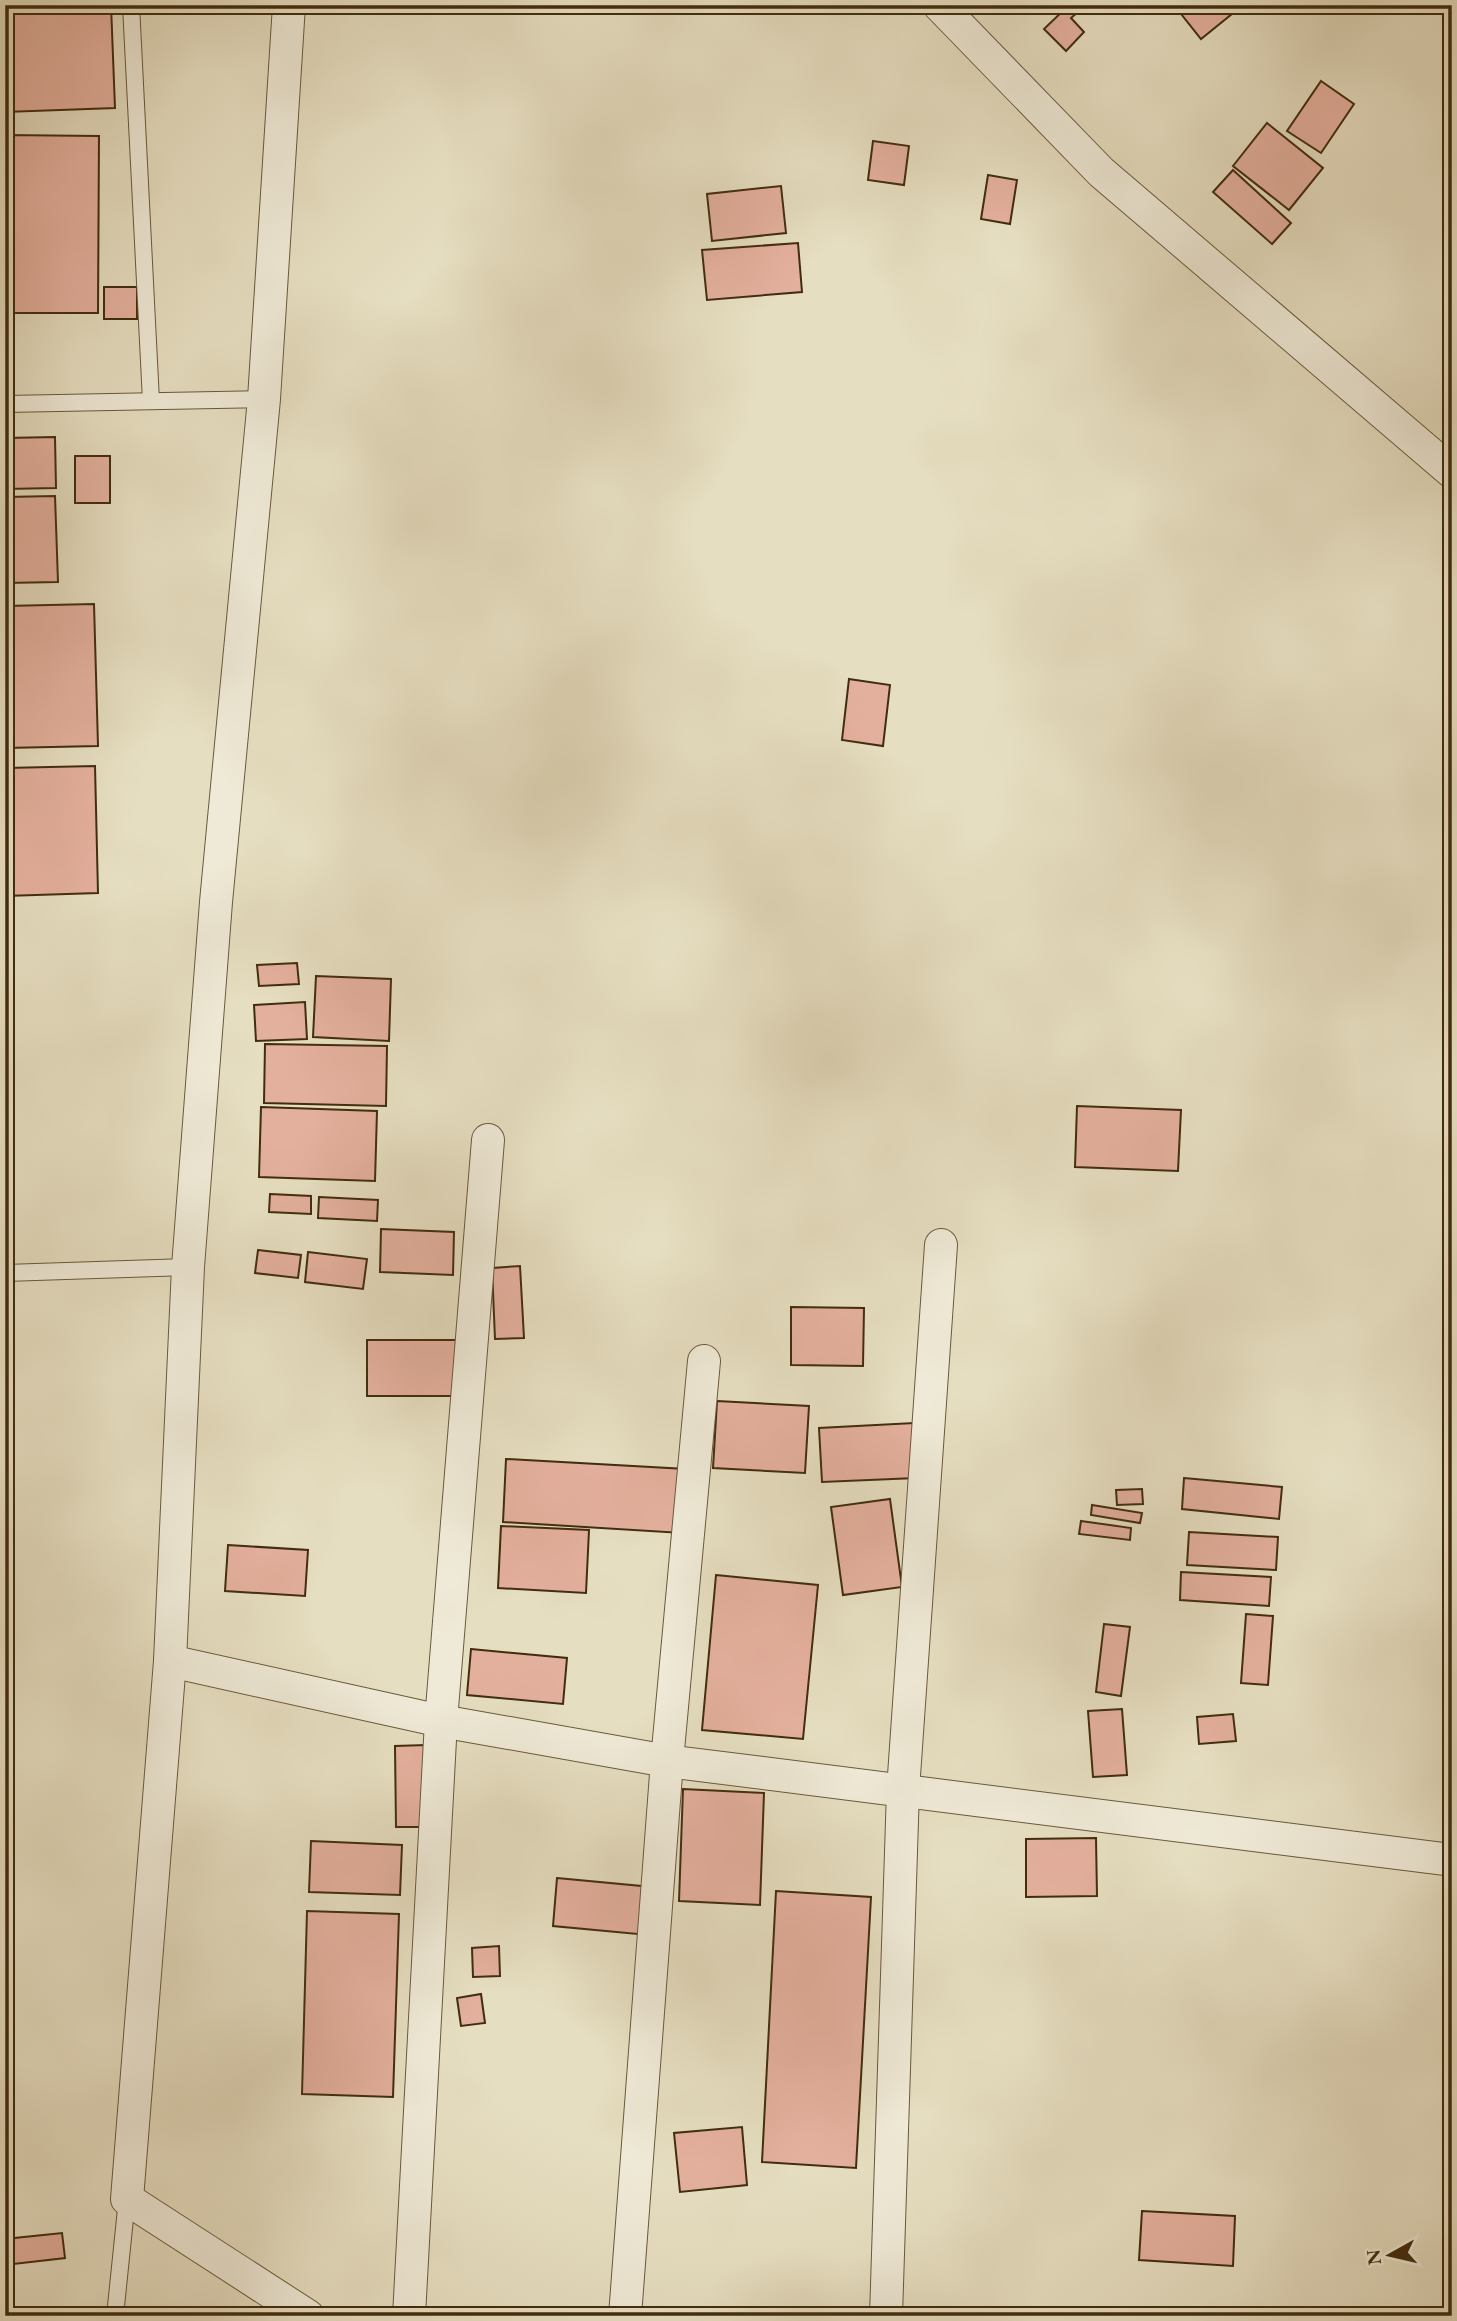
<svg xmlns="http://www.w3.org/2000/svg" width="1457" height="2321" viewBox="0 0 1457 2321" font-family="'EB Garamond',serif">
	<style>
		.building { fill: #e4b09e; stroke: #412d0e; stroke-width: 2 }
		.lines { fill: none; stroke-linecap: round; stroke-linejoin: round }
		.service-casing { stroke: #6a593b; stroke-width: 18 }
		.minor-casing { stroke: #6a593b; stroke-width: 34 }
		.service { stroke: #efead7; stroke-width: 16 }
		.minor { stroke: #efead7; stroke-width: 32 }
	</style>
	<rect width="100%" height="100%" fill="#e6dec1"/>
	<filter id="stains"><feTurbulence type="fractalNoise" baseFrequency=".00286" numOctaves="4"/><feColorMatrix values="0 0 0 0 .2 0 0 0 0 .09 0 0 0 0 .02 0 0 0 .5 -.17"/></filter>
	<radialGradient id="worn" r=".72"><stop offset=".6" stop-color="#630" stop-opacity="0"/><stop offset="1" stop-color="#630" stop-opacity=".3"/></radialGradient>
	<!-- building -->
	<g class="building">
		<path d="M5 5H111L115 108 5 112Z"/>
		<path d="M1069 5 1078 12 1071 18 1084 32 1066 51 1044 29Z"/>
		<path d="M1174 5H1243L1201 39Z"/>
		<path d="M1321 81 1354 104 1321 153 1287 131Z"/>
		<path d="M1267 123 1323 168 1289 210 1233 166Z"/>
		<path d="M5 135 99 136 98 313H5Z"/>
		<path d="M873 141 909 146 904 185 868 180Z"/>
		<path d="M1233 170 1291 223 1272 244 1213 192Z"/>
		<path d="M988 175 1017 180 1010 224 981 219Z"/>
		<path d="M781 186 786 233 712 241 707 194Z"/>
		<path d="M798 243 802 292 707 300 702 250Z"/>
		<rect x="104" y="287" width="33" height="32"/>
		<path d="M55 437 56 488 5 489V438Z"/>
		<rect x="75" y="456" width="35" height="47"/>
		<path d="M55 496 58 582 5 583V497Z"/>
		<path d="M94 604 98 746 5 748V606Z"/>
		<path d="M849 679 890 685 883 746 842 740Z"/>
		<path d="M95 766 98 893 5 896V768Z"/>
		<path d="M297 963 299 984 259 986 257 965Z"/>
		<path d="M316 976 391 979 389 1041 313 1037Z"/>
		<path d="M305 1002 307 1039 256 1041 254 1005Z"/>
		<path d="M265 1044 387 1046 386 1106 264 1103Z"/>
		<path d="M1077 1106 1181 1110 1178 1171 1075 1167Z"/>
		<path d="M261 1107 377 1111 375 1181 259 1177Z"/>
		<path d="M270 1194 311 1196V1214L269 1212Z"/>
		<path d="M319 1197 378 1200 377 1221 318 1218Z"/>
		<path d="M381 1229 454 1232 453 1275 380 1272Z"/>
		<path d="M258 1250 301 1255 298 1278 255 1273Z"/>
		<path d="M308 1252 367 1259 363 1289 305 1282Z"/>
		<path d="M520 1266 524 1338 495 1339 492 1268Z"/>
		<path d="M791 1307 864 1308 863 1366 791 1365Z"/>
		<rect x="367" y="1340" width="92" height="56"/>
		<path d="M717 1401 809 1406 805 1473 713 1468Z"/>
		<path d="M914 1423 916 1478 822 1482 819 1428Z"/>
		<path d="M506 1459 686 1469 682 1533 503 1522Z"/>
		<path d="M1184 1478 1282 1487 1279 1519 1182 1509Z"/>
		<path d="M1142 1489 1143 1504 1117 1505 1116 1490Z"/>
		<path d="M890 1499 902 1587 843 1595 831 1507Z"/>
		<path d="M1092 1505 1142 1513 1140 1523 1091 1515Z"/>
		<path d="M1081 1521 1131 1528 1130 1540 1079 1534Z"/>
		<path d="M501 1526 589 1530 586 1593 498 1588Z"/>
		<path d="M1189 1532 1278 1537 1276 1570 1187 1565Z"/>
		<path d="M228 1545 308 1550 305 1596 225 1591Z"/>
		<path d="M1181 1572 1271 1577 1269 1606 1180 1600Z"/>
		<path d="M716 1575 818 1585 803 1739 702 1730Z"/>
		<path d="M1246 1614 1273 1616 1268 1685 1241 1683Z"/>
		<path d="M1104 1624 1130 1627 1121 1696 1096 1692Z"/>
		<path d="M471 1649 567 1658 563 1704 467 1695Z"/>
		<path d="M1122 1709 1127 1775 1093 1777 1088 1711Z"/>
		<path d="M1233 1714 1236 1741 1199 1744 1197 1717Z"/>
		<path d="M426 1745 428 1827H396L395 1746Z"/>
		<path d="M683 1789 764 1793 760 1905 679 1901Z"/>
		<path d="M1096 1838 1097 1896 1026 1897V1839Z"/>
		<path d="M311 1841 402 1845 400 1895 309 1892Z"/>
		<path d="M557 1878 652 1887 648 1935 553 1926Z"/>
		<path d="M776 1891 871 1897 856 2168 762 2162Z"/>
		<path d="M307 1911 399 1914 393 2097 302 2094Z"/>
		<path d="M499 1946 500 1976 473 1977 472 1948Z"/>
		<path d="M481 1994 485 2023 461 2026 457 1998Z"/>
		<path d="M742 2127 747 2185 680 2192 674 2133Z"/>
		<path d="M1142 2211 1235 2216 1233 2266 1139 2260Z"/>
		<path d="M62 2233 65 2258 5 2265V2239Z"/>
	</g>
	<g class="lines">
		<!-- service casing -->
		<g class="service-casing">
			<g id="service">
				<path d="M131 5 151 401"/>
				<path d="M5 404 264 399"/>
				<path d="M5 1273 188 1267"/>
				<path d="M115 2316 127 2199"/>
			</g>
		</g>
		<!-- minor casing -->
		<g class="minor-casing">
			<g id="minor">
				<path d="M289 5 264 399 216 902 188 1267 170 1661 127 2199 308 2316"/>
				<path d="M939 5 1101 172 1452 472"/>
				<path d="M170 1661 441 1721 667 1761 1452 1860"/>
				<path d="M409 2316 441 1721 488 1140"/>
				<path d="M625 2316 667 1761 704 1361"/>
				<path d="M886 2316 903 1790 941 1245"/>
			</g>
		</g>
		<!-- service -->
		<use href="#service" class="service"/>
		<!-- minor -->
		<use href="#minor" class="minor"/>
	</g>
	<!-- margin -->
	<rect width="1457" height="2321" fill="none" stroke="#e6dec1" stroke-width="28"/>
	<rect x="7" y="7" width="1443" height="2307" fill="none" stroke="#412d0e" stroke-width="3.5"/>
	<rect x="14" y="14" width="1429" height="2293" fill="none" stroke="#412d0e" stroke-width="2"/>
	<!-- north arrow -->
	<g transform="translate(1390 2255) rotate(262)" stroke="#efead7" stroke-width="5" paint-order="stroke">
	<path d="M0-5L12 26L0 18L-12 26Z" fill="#412d0e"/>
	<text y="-10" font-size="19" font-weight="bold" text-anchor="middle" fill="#412d0e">N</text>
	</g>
	<rect width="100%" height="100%" filter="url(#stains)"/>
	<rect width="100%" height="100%" fill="url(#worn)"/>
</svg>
